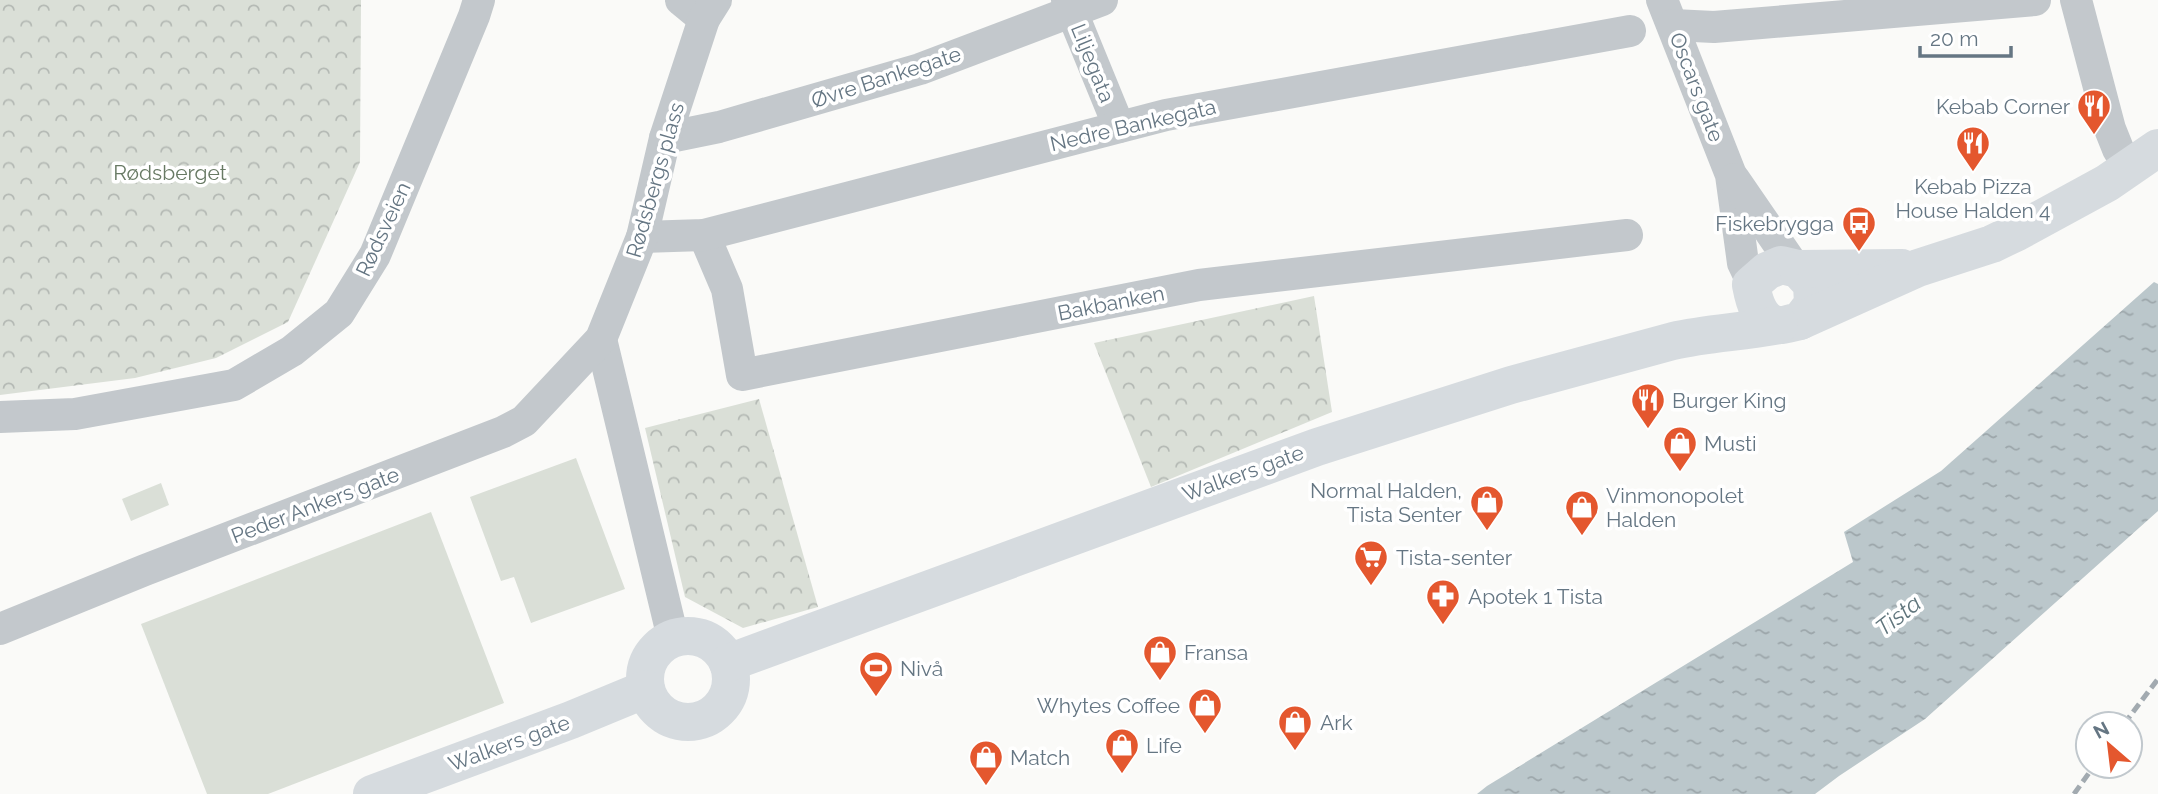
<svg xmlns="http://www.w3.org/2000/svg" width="2158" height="794" viewBox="0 0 2158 794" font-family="Raleway,sans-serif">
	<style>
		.grass { fill: #dadfd7 }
		.forest { fill: url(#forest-crowns) }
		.water { fill: url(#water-ripples) }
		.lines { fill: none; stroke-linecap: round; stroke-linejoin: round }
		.street { stroke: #c3c8cc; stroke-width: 32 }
		.secondary { stroke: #d6dbdf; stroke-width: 38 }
		.rail { stroke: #a2aab0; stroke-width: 5; stroke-dasharray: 10 5; stroke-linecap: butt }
		.labels { text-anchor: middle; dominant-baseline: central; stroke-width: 7; stroke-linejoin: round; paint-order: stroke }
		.street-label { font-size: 21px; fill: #657683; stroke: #fff }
		.poi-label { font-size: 21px; fill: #657683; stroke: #fff; text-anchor: start }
		.park-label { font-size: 21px; fill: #687a64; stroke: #fff }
		.water-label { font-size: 23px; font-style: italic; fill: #60757c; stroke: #fff }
	</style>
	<defs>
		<pattern id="forest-crowns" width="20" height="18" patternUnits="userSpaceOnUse" patternTransform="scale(1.75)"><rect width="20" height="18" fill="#dadfd7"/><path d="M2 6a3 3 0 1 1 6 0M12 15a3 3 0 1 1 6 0" fill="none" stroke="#b4b9b4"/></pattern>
		<pattern id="water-ripples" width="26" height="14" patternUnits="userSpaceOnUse" patternTransform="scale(1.75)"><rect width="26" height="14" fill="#bbc7cb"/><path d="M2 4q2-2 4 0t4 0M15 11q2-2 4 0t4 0" fill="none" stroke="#9ca6aa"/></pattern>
	</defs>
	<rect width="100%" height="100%" fill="#fafaf8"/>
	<!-- grass -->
	<g class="grass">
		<path d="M576 458 625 589 531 623 514 577 501 581 470 497Z"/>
		<path d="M161 483 169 505 131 521 122 499Z"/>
		<path d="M431 512 504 703 268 794H207L141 624Z"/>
	</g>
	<!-- forest -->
	<g class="forest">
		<path d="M0 0H361L360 162 288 322 216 358 135 378 0 395Z"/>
		<path d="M1314 296 1332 412 1151 487 1094 343Z"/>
		<path d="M759 399 818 607 743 628 685 597 645 428Z"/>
	</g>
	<!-- water -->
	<path class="water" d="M2154 282 2158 284V511L1925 719 1839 776 1815 794H1477L1487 786 1853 562 1844 532 1941 471Z"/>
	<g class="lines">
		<!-- street -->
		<g class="street">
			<path d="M681 0 704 19"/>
			<path d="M1067 0 1119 127"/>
			<path d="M1662 0 1731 175 1743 263 1752 282"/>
			<path d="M2076 0 2110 129 2118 149 2130 169"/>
			<path d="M1673 25 1714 27 2035 0"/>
			<path d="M665 138 719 127 920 69 1102 0"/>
			<path d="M1734 179 1795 268"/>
			<path d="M704 235 727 289 742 375 1199 285 1627 235"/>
			<path d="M642 237 704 235 1166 115 1630 31"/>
			<path d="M601 339 673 638"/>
			<path d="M0 417 75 414 234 385 292 351 339 313 375 255 474 16 479 0"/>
			<path d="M0 629 145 570 503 432 524 421 601 339 642 237 665 138 704 19 716 0"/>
		</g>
		<!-- secondary -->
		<g class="secondary">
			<path d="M1781 265 1798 269 1812 284 1813 304 1800 321C1794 322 1784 326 1778 325 1759 322 1754 301 1751 285L1767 271Z"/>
			<path d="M1798 269 1902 268"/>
			<path d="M1800 321 1918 268 1992 244 2017 232 2107 183 2158 148"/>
			<circle cx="688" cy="679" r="43"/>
			<path d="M728 663 1317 447 1511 385 1673 341C1708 333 1744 332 1779 325"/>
			<path d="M372 794 571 720 646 689"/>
		</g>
		<!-- rail -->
		<g class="rail">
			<path d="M2124 724 2158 679"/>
			<path d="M2074 794 2094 766"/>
		</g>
	</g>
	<!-- icons -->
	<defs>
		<g id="restaurant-pin" transform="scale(1.75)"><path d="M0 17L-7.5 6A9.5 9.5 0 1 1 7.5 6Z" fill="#e4572e" stroke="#fff"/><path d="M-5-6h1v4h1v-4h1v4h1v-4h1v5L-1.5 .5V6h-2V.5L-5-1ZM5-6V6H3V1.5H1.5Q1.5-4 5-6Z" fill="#fff"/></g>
		<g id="bus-pin" transform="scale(1.75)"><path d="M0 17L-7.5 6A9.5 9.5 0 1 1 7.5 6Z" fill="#e4572e" stroke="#fff"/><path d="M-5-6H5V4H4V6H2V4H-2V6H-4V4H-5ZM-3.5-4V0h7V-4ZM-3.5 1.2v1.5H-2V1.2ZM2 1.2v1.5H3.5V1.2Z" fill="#fff"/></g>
		<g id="shop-pin" transform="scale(1.75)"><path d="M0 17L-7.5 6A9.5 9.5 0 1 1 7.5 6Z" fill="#e4572e" stroke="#fff"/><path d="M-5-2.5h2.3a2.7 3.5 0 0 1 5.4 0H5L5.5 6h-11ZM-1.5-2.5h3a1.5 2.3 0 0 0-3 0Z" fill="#fff"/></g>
		<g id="supermarket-pin" transform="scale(1.75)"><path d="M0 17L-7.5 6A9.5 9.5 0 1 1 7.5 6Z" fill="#e4572e" stroke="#fff"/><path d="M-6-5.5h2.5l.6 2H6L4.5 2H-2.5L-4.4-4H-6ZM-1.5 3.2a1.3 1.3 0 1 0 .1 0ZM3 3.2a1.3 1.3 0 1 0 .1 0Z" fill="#fff"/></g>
		<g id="pharmacy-pin" transform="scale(1.75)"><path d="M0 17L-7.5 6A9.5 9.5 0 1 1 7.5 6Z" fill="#e4572e" stroke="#fff"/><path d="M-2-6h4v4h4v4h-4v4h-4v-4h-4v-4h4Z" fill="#fff"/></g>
		<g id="stadium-pin" transform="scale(1.75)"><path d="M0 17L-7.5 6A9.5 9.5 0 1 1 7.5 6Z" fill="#e4572e" stroke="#fff"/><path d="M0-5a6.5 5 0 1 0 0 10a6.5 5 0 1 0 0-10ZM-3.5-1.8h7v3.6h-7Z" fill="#fff"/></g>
	</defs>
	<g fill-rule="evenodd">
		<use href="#restaurant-pin" x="2094" y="106"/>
		<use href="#restaurant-pin" x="1973" y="143"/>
		<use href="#bus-pin" x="1859" y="223"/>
		<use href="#restaurant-pin" x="1648" y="400"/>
		<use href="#shop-pin" x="1680" y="443"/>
		<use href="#shop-pin" x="1487" y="502"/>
		<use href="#shop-pin" x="1582" y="507"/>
		<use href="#supermarket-pin" x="1371" y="557"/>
		<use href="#pharmacy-pin" x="1443" y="596"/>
		<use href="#shop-pin" x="1160" y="652"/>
		<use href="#stadium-pin" x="876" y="668"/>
		<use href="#shop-pin" x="1205" y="705"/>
		<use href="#shop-pin" x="1295" y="722"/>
		<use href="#shop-pin" x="1122" y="745"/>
		<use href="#shop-pin" x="986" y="757"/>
	</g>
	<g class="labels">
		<!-- street labels -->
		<g class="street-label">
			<text transform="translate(1093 63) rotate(68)">Liljegata</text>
			<text transform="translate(886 77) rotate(-18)">Øvre Bankegate</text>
			<text transform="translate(1697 87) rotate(69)">Oscars gate</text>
			<text transform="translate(1133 125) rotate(-13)">Nedre Bankegata</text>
			<text transform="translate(655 180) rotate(-74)">Rødsbergs plass</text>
			<text transform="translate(383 229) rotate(-65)">Rødsveien</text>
			<text transform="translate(1111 303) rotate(-11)">Bakbanken</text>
			<text transform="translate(1243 473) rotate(-20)">Walkers gate</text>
			<text transform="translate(315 505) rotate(-21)">Peder Ankers gate</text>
			<text transform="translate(509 743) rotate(-20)">Walkers gate</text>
		</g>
		<!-- poi labels -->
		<g class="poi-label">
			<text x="2070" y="106" text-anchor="end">Kebab Corner</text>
			<text x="1973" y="186" text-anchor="middle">Kebab Pizza<tspan x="1973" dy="24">House Halden 4</tspan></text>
			<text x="1834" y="223" text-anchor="end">Fiskebrygga</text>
			<text x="1672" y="400">Burger King</text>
			<text x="1704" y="443">Musti</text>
			<text x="1462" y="490" text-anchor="end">Normal Halden,<tspan x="1462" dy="24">Tista Senter</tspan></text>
			<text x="1606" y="495">Vinmonopolet<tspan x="1606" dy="24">Halden</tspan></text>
			<text x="1396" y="557">Tista-senter</text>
			<text x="1468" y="596">Apotek 1 Tista</text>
			<text x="1184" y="652">Fransa</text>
			<text x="900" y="668">Nivå</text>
			<text x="1180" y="705" text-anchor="end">Whytes Coffee</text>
			<text x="1320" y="722">Ark</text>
			<text x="1146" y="745">Life</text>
			<text x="1010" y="757">Match</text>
		</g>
		<!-- park labels -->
		<g class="park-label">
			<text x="170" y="172">Rødsberget</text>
		</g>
		<!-- water labels -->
		<g class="water-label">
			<text transform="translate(1898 615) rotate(-38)">Tista</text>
		</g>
	</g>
	<!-- north arrow -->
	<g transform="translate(2109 745) rotate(332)"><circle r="33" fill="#ffffff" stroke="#c1c8cd" stroke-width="2"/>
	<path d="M0-5L12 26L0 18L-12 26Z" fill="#e4572e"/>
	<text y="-10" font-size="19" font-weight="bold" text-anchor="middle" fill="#657683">N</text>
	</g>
	<!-- scale -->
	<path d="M1920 46v10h91v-10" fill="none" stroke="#657683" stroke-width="3.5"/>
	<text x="1930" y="46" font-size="21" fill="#657683" stroke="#ffffff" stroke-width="5" paint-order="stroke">20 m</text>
</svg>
